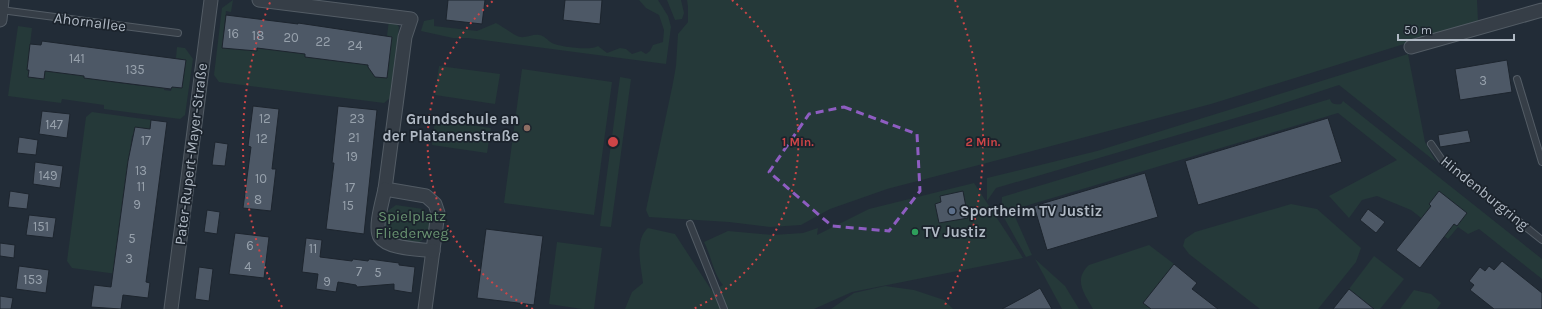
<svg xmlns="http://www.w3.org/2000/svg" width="1542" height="309" viewBox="0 0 1542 309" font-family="Karla,sans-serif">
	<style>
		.green { fill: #253939 }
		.building { fill: #4d5866; stroke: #1d252e }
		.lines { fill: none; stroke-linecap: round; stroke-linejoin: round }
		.lane-casing { stroke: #535c65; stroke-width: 8 }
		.street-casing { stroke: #535c65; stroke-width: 15 }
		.lane { stroke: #363e47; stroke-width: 6 }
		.street { stroke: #363e47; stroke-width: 13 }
		.marked { fill: none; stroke: #8e5dc1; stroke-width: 3; stroke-dasharray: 8 5; stroke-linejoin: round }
		.ring { fill: none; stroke: #ce4547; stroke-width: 2; stroke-dasharray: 2 4 }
		.education-dot { fill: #8d6e63; stroke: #1b232c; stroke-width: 1.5 }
		.service-dot { fill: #5c6f8a; stroke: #1b232c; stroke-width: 1.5 }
		.leisure-dot { fill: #2e9e5b; stroke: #1b232c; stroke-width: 1.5 }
		.labels { text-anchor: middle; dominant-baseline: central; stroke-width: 3.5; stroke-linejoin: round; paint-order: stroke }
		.number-label { font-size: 13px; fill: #97a1ac }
		.street-label { font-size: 15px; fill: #b0b9c4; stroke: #1b232c }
		.poi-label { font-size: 15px; font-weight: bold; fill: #b0b9c4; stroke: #1b232c; text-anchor: start }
		.park-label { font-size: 15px; fill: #699371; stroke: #1b232c }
		.centre { fill: #ce4547; stroke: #1b232c; stroke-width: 2 }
		.ring-label { font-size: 12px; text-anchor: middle; font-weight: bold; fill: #ce4547; stroke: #1b232c; stroke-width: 3.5; stroke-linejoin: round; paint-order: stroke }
	</style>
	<rect width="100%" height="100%" fill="#222c37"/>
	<!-- green -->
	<g class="green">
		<path d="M233 0 231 12 226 11 222 48 257 51V48L305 54V57L352 63 353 60 369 62 368 68 374 69 375 77 384 78 387 76 392 37 387 36 389 20 394 21 399 27 390 98 384 103 219 82 214 75 222 8Z"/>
		<path d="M639 0H658L668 16 671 27 666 64 468 38H453L421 31 424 21 434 19V26L477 31 496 23C504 27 513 35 520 37 526 38 533 34 539 35 544 35 548 41 552 43 560 47 591 51 598 46L607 53 620 48 626 49 632 54 641 51 646 54 650 51 653 45 663 42 664 30 659 15 646 8Z"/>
		<path d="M667 0H681L684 13 682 19 675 20Z"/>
		<path d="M687 0H1477L1478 21 1211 104 887 189 830 209 801 225 770 227 729 222 649 217 646 210 673 83 676 66 678 34 688 22V7Z"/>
		<path d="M18 26 32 28 27 70H29L28 77 44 79 45 71 85 72 84 78 142 86 143 84 165 86 164 90 171 91 172 87 182 88 186 60 176 58 177 47 185 48 193 59 185 115 180 119 104 109V105L62 99 61 103 8 96Z"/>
		<path d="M1408 54 1425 142 1436 162 1339 85 1263 110 996 188 987 201V178L1097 151Z"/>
		<path d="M439 66 500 74 495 104 435 95Z"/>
		<path d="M522 69 612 82 594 215 504 203Z"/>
		<path d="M620 77 631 79 611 227 600 226Z"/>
		<path d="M1330 99C1331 104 1336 105 1341 104L1343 101 1542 259V279L1479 229 1468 234 1458 227 1448 239 1411 210 1377 196 1362 200 1349 218 1329 196 1397 160 1338 113 1012 210 1032 255 1026 257 998 207 1002 204V197Z"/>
		<path d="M92 112 151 120 150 129 132 136 114 266 132 276 72 268 67 261 86 117Z"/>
		<path d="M435 120 491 128 487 153 432 145Z"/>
		<path d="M974 183 1023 258 852 292 814 309H625L632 292 643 283C641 266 634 240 648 228L675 234 712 291 723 285C713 273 711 255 704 242L728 231 773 235 803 233 818 228 817 235 869 209Z"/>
		<path d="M1291 204 1317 209 1361 248 1356 262 1318 309H1260L1189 254 1183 246 1185 239 1195 232Z"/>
		<path d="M396 205 423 209 431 220 429 235 418 243 391 240 383 229 385 213Z"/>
		<path d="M557 242 602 248 594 309H582L549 304Z"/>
		<path d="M1149 245 1174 264 1143 303 1151 309H1093C1084 293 1073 280 1089 265Z"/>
		<path d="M1374 256 1404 279 1380 309H1374L1349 289Z"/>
		<path d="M1035 259 1065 286 1079 309H1062Z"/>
		<path d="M885 286 914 290 944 300 953 309H831L854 293Z"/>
		<path d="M1414 290 1431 294 1441 303 1437 309H1400Z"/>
	</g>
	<!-- building -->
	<g class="building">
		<path d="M448 0H485L482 24 446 20Z"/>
		<path d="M565 0H602L600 24 563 20Z"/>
		<path d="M226 15 298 24V23L392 37 387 78 375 77 368 67V65L305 57V54L257 48V51L222 48Z"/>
		<path d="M42 41 186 60 182 88 172 87 171 89 123 83 84 78V76L45 71 44 79 28 77 29 70H27L30 44 41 45Z"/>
		<path d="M1507 60 1512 92 1460 100 1455 69Z"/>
		<path d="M253 106 279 109 272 169H276L271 211 243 208 251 147 248 146Z"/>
		<path d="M338 106 377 110 364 234 326 229 334 163H332Z"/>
		<path d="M42 111 70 114 67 138 39 134Z"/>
		<path d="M1328 118 1342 162 1198 205 1185 161Z"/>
		<path d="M151 120 167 122 146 282 150 283 148 298 123 295 121 309 91 307 94 285 111 287 128 161 135 127 150 129Z"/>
		<path d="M1468 130 1471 142 1440 147 1438 135Z"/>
		<path d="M19 137 38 140 36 155 17 153Z"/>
		<path d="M215 142 228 144 225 166 212 165Z"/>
		<path d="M35 162 63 166 60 188 33 184Z"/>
		<path d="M1145 173 1158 217 1047 250 1034 206Z"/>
		<path d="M10 191 29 194 27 209 8 207Z"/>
		<path d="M963 191 968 218 939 223 935 204 941 202 940 196Z"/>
		<path d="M1439 191 1467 213 1457 226 1454 224 1420 268 1396 250 1431 206 1429 204Z"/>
		<path d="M1368 209 1385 222 1376 233 1360 220Z"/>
		<path d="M207 210 220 212 217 234 204 232Z"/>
		<path d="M29 215 56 218 53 238 26 235Z"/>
		<path d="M486 229 543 236 534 305 477 298Z"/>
		<path d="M235 233 269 237 264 278 229 274Z"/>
		<path d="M306 238 322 240 320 257 352 261 353 259 368 261 369 259 399 263V265L415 267 412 293 394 290V284L357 287 356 285 338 282 336 292 316 289 318 274 302 272Z"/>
		<path d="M0 243 15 245 14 258 0 256Z"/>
		<path d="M1502 261 1542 293V309H1494L1470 290 1474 285 1469 281 1480 267 1485 271 1489 266 1494 270Z"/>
		<path d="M1174 264 1197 283 1192 289 1218 309H1151L1143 303Z"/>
		<path d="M19 266 49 270 46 293 16 289Z"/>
		<path d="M199 267 213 269 209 301 195 299Z"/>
		<path d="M1040 288 1052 309H1002L1028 295Z"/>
		<path d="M1349 289 1374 309H1333Z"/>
		<path d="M0 296 13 298 11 309H0Z"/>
	</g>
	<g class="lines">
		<!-- lane casing -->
		<g class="lane-casing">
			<g id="lane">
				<path d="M1 10 178 33"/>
				<path d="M1517 79 1542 162"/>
				<path d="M1431 144 1442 160 1542 240"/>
				<path d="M690 224 724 309"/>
			</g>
		</g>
		<!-- street casing -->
		<g class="street-casing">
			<g id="street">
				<path d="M259 0 411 19 405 37 385 189 426 196 435 204 438 213 425 309"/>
				<path d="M0 20 2 0"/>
				<path d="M1411 47 1542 10"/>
				<path d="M385 189C383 199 374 228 380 237 388 249 420 249 433 251"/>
				<path d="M171 309 211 0"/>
			</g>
		</g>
		<!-- lane -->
		<use href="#lane" class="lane"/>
		<!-- street -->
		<use href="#street" class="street"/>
	</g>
	<!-- marked area -->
	<path class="marked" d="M844 107 917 134 920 191 889 231 832 226 769 172 809 114Z"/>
	<!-- distance rings -->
	<g class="ring">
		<path d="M533 309A185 185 0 0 1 494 0M732 0A185 185 0 0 1 693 309"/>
		<path d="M282 307A370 370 0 0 1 271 0M955 0A370 370 0 0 1 944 307"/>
	</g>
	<!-- markers -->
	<circle class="education-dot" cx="527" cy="128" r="4"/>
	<circle class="service-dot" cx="952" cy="211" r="4"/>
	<circle class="leisure-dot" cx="915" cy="232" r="4"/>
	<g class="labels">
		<!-- number labels -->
		<g class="number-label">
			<text x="233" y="33">16</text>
			<text x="258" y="35">18</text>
			<text x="291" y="37">20</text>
			<text x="323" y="41">22</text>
			<text x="355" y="45">24</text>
			<text x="77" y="58">141</text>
			<text x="135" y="69">135</text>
			<text x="1483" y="80">3</text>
			<text x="265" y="118">12</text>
			<text x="357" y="118">23</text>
			<text x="54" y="124">147</text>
			<text x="354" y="137">21</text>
			<text x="262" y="138">12</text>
			<text x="146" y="140">17</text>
			<text x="352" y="156">19</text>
			<text x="141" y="170">13</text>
			<text x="48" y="175">149</text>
			<text x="261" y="178">10</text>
			<text x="141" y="186">11</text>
			<text x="350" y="187">17</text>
			<text x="258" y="199">8</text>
			<text x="137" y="204">9</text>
			<text x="348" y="205">15</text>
			<text x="41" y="226">151</text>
			<text x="132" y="238">5</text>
			<text x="250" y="245">6</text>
			<text x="313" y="248">11</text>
			<text x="129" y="258">3</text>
			<text x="248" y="266">4</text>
			<text x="359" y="271">7</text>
			<text x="378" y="272">5</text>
			<text x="33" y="279">153</text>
			<text x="327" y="281">9</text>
		</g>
		<!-- street labels -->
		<g class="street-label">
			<text transform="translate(90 22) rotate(7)">Ahornallee</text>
			<text transform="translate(191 154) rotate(-83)">Pater-Rupert-Mayer-Straße</text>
			<text transform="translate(1485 193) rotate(39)">Hindenburgring</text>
		</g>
		<!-- poi labels -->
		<g class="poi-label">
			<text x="519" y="119" text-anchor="end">Grundschule an<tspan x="519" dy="17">der Platanenstraße</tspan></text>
			<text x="960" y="211">Sportheim TV Justiz</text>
			<text x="923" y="232">TV Justiz</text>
		</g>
		<!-- park labels -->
		<g class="park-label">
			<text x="412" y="216">Spielplatz<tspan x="412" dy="17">Fliederweg</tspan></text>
		</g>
	</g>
	<circle cx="613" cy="142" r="6" class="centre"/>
	<g class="ring-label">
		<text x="798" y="146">1 Min.</text>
		<text x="983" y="146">2 Min.</text>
	</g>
	<!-- scale -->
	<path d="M1398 34v6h116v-6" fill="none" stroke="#b0b9c4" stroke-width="2"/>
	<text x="1404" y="34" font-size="12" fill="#b0b9c4" stroke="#1b232c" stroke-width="3" paint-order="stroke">50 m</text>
</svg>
